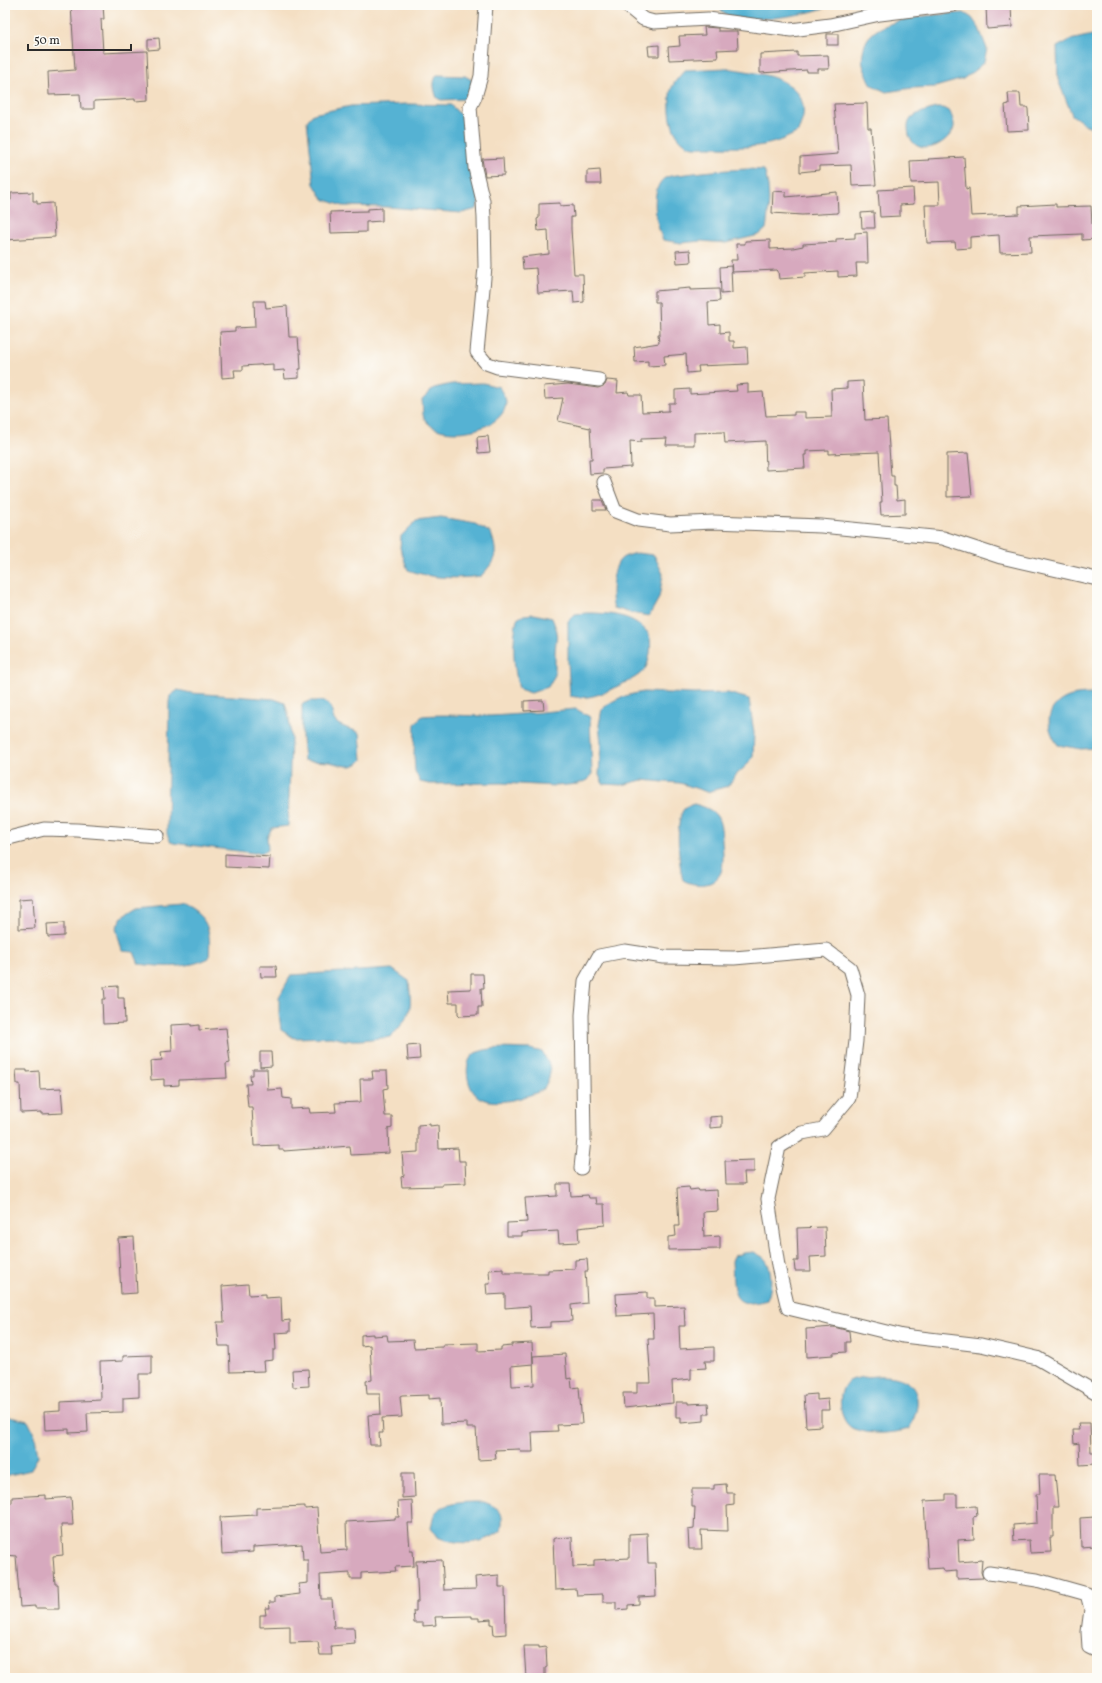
<svg xmlns="http://www.w3.org/2000/svg" width="1102" height="1683" viewBox="0 0 1102 1683" font-family="Vollkorn,serif">
	<style>
		.water { fill: #55b2d3; stroke: #406e7f }
		.building { fill: #d7a9be }
		.lines { fill: none; stroke-linecap: round; stroke-linejoin: round }
		.street-casing { stroke: #716a60; stroke-width: 15 }
		.street { stroke: #fff; stroke-width: 13 }
	</style>
	<rect width="100%" height="100%" fill="#fdfcf7"/>
	<filter id="ink" filterUnits="userSpaceOnUse"><feTurbulence type="fractalNoise" baseFrequency=".025" numOctaves="2"/><feDisplacementMap in="SourceGraphic" scale="8" xChannelSelector="R" yChannelSelector="G"/><feConvolveMatrix kernelMatrix="1 2 1 2 8 2 1 2 1" color-interpolation-filters="sRGB"/></filter>
	<filter id="wash" filterUnits="userSpaceOnUse"><feTurbulence type="fractalNoise" baseFrequency=".012" numOctaves="4" result="noise"/><feDisplacementMap in="SourceGraphic" scale="16" xChannelSelector="R" yChannelSelector="G"/><feGaussianBlur stdDeviation="0.9" result="paint"/><feColorMatrix in="noise" values="0 0 0 0 0 0 0 0 0 0 0 0 0 0 0 0 0 1.4 0 .05"/><feComposite in="paint" operator="in"/></filter>
	<g filter="url(#wash)">
		<rect width="100%" height="100%" fill="#f4dfc3"/>
		<!-- water -->
		<g class="water">
			<path d="M719 5H831C811 15 753 23 731 17 727 16 724 13 721 11Z"/>
			<path d="M964 13 972 18 979 28 987 49 984 62 975 70 963 79 935 87 912 88 886 92 872 85C869 79 865 72 863 65 861 56 864 40 872 34 889 17 941 14 964 13Z"/>
			<path d="M1097 34V126L1089 127 1072 115 1058 80 1057 47 1070 40Z"/>
			<path d="M727 68C754 73 809 76 803 117 802 122 799 127 798 132 766 150 744 147 708 147 702 147 692 148 687 145 675 138 671 125 670 111 669 89 670 87 685 70Z"/>
			<path d="M437 75 465 76 472 80V89L467 99 441 100 437 98C434 90 432 82 437 75Z"/>
			<path d="M408 104 451 105 468 123 480 194 477 209 462 213 388 207 343 206 323 199 314 184 307 121 313 114 351 106Z"/>
			<path d="M935 108H943L950 112C955 124 957 129 946 139 934 150 915 153 909 135 908 130 907 125 910 120 914 113 928 111 935 108Z"/>
			<path d="M748 169 764 170C771 188 769 211 766 229L759 235 726 243 701 241 681 243 663 240C656 226 648 185 667 177 672 175 680 175 686 174 707 171 727 170 748 169Z"/>
			<path d="M483 383 499 387C501 391 505 396 506 401 507 429 452 439 433 427 430 426 426 421 424 418 422 414 423 405 422 400L434 388 452 384Z"/>
			<path d="M441 518 475 524 491 533C498 554 497 559 481 576 455 579 433 579 408 570L400 548 401 536 416 521Z"/>
			<path d="M636 553 654 555 663 574 659 598 649 616 631 613 614 608C610 598 612 567 621 559 624 556 631 555 636 553Z"/>
			<path d="M587 613C602 613 624 614 637 623 640 625 646 630 648 633 653 641 650 661 645 669 638 678 624 683 614 688 599 695 587 700 570 696L568 662V621L575 614Z"/>
			<path d="M534 614 552 618 557 631 555 652V675L548 687 531 693 519 689C513 666 512 643 517 619L524 615Z"/>
			<path d="M178 690 191 693 274 699 285 703 289 718 291 738 288 826 272 828 267 837 268 850 265 852 254 853 173 843 170 841 167 834 169 702 170 696Z"/>
			<path d="M644 692 694 694 728 693 749 699 754 733 753 757 748 764 735 776 728 786 707 792 680 783 664 782 642 780 622 785 603 784 599 775 601 743 599 725 602 709C616 697 627 695 644 692Z"/>
			<path d="M1097 694V748L1081 749 1058 745C1046 729 1044 708 1066 698 1075 694 1087 694 1097 694Z"/>
			<path d="M310 701C321 701 330 700 332 712 333 715 333 719 335 721 339 727 353 729 360 733L362 760C353 771 340 764 329 762 320 761 312 762 304 760L302 738V704Z"/>
			<path d="M576 709 590 717 592 774 587 780 578 784 556 786 501 783 430 784 420 782 415 771 414 755 415 724 422 716C445 714 467 716 490 716 519 715 548 711 576 709Z"/>
			<path d="M694 804C701 806 710 808 716 815 721 821 722 834 722 841 723 851 724 864 721 872 715 887 695 887 683 880 679 867 674 817 685 808 687 806 691 805 694 804Z"/>
			<path d="M182 904C209 917 211 930 209 958 187 969 163 967 139 964L134 952 122 951 116 928 122 917 136 908Z"/>
			<path d="M392 969 409 981C412 1012 412 1013 391 1037L360 1040H345L331 1037 294 1038 281 1030 279 1013V997L291 975Z"/>
			<path d="M531 1049 542 1052C553 1069 552 1073 543 1090 526 1097 498 1107 480 1098 466 1091 461 1057 478 1052 494 1046 514 1049 531 1049Z"/>
			<path d="M754 1252C757 1254 762 1256 765 1259 773 1268 772 1290 767 1300 729 1311 734 1290 732 1261L734 1256 744 1253Z"/>
			<path d="M877 1376C915 1374 927 1396 909 1429 892 1434 871 1435 854 1429 838 1423 836 1389 849 1381 857 1377 868 1377 877 1376Z"/>
			<path d="M5 1416 28 1421 35 1435 38 1456 31 1470 5 1476Z"/>
			<path d="M484 1502C502 1509 504 1513 501 1531 481 1546 459 1545 437 1537L431 1528C432 1524 433 1519 434 1515 441 1501 471 1502 484 1502Z"/>
		</g>
		<g id="blocks">
			<!-- building -->
			<g class="building">
				<path d="M71 5H103L104 19H101L103 53 147 51 149 100 135 101V99L94 101V109H81L80 94 49 95 48 72 75 70Z"/>
				<path d="M1011 5 1012 27 987 29 986 6Z"/>
				<path d="M704 27 718 28V31H737L738 49 717 50 718 58 669 60 668 47 680 46 679 36 705 35Z"/>
				<rect x="827" y="34" width="11" height="11"/>
				<path d="M159 38 160 49 148 50V39Z"/>
				<path d="M659 45V56H649L648 46Z"/>
				<path d="M797 52V56L828 55 829 69H818V72H807V70L760 73V54Z"/>
				<path d="M1008 93H1020L1021 107H1027L1028 109 1029 130 1007 131 1005 105 1009 104Z"/>
				<path d="M867 103 868 128H871L876 185 852 186 851 165 819 166V170L800 172V157L838 154 834 104Z"/>
				<path d="M964 157 966 189 969 188 971 216 1019 214V206L1056 204V207L1091 206 1092 224H1097V239L1082 240V234L1030 236 1031 252 1000 253 999 235 970 237V248L956 249 955 242 927 243 925 205H940L939 182 911 183 910 161 929 160 928 159Z"/>
				<path d="M503 158 504 175 485 176 482 159Z"/>
				<path d="M600 170 601 184H587V171Z"/>
				<path d="M913 188 914 204 900 205V216L880 217 878 190Z"/>
				<path d="M773 191 786 192V197L837 192 838 213 802 215 772 213Z"/>
				<path d="M33 192V201H37V204L53 203 55 237 5 240V201L11 200V193Z"/>
				<path d="M560 203V206L573 205 574 217H571V229L574 274H583L584 302 574 303 573 291 538 293 536 268 523 269 522 257 549 254 548 230 538 231 537 219 539 218V204Z"/>
				<path d="M382 208V221L366 222V232L331 233 330 212 368 211V209Z"/>
				<path d="M874 212 875 228H862L861 213Z"/>
				<path d="M867 232 868 263H856L857 276 838 277V271L805 273V277L779 279 778 271 777 270 732 272 731 260H737L736 244H745V241L770 240V249L793 248 803 246V244L836 242V239L855 238V233Z"/>
				<path d="M690 250 691 262 677 263 676 251Z"/>
				<path d="M731 266 732 293 721 294 720 267Z"/>
				<path d="M690 288V290L719 289 720 301 708 302 709 325 720 324V333L729 332V341H734V348L747 347 748 364 698 366 699 372 687 373 686 354 664 356 665 365 648 366V361L635 362 634 347 659 343 658 334H660L659 302H655V291Z"/>
				<path d="M254 301H265L266 308 287 306 289 337H298L299 350H300L301 369H299V378L285 379 284 370 273 371V364L243 366V370H234L235 377 222 378 220 332 235 331V328L255 327Z"/>
				<path d="M607 380 618 381 617 393 628 392 629 395H641L642 412 669 411V403H675V390L690 389V394L737 391 736 385 748 384V393L763 392 766 416 794 415V412H805V418L832 417 831 389 847 388V382L863 381 865 420 887 419 891 476H894V486H896L897 500 905 499V514L881 515 880 502H882L879 452 829 454V450L806 451V455H804L805 468 766 470 765 441 725 443 724 432 694 433V445H666L667 438 641 439V442L630 441 631 467 603 469V473L590 474 589 459H592L590 428 558 421 563 398 545 399 544 386 568 384 598 388 605 385Z"/>
				<path d="M488 436 490 452 478 453 477 437Z"/>
				<path d="M968 453 972 496 947 497V454Z"/>
				<path d="M593 500H602L606 510H593Z"/>
				<path d="M543 700 544 710 524 711V701Z"/>
				<path d="M225 854 270 857 269 869 225 867Z"/>
				<path d="M33 898 35 928 19 929V899Z"/>
				<path d="M64 923V936L48 937 47 924Z"/>
				<path d="M260 966H276L277 977H261Z"/>
				<path d="M471 974H483L484 988H481L482 1007H478V1015L460 1016 458 1014V1003H449L448 990 471 989Z"/>
				<path d="M118 986V998H124L125 1023 103 1024 102 999H105L104 987Z"/>
				<path d="M191 1024V1026L199 1025V1030L226 1028 230 1063 226 1064 227 1078 179 1080V1085L164 1086V1079L151 1080 150 1061 162 1060 161 1052 172 1051 171 1025Z"/>
				<path d="M419 1045 420 1059 408 1060 407 1046Z"/>
				<path d="M260 1052H271L272 1066 260 1067Z"/>
				<path d="M253 1069H267L268 1090 282 1089 283 1098 291 1099V1109L309 1108 310 1113 336 1112 335 1103 361 1102 360 1079H373L372 1071H387L388 1088 383 1089 385 1116H392V1128L388 1129 389 1153 351 1155 350 1146 284 1151V1150H279V1145L254 1146 252 1107H248L246 1084H251L250 1075H253Z"/>
				<path d="M16 1070H27V1072L39 1071 40 1089 61 1088 63 1113 42 1114V1112L21 1113 20 1084H17Z"/>
				<path d="M722 1116V1127L710 1128V1117Z"/>
				<path d="M430 1124V1126L438 1125 439 1149 458 1148 459 1161H465L466 1183 442 1184V1186L402 1187 401 1177 404 1176 402 1153 418 1152V1125Z"/>
				<path d="M754 1160V1172H744L745 1184H726L725 1161Z"/>
				<path d="M557 1184H570L571 1196 588 1195 589 1198H596L597 1204H604L605 1225 578 1228 579 1242 559 1243 558 1231 522 1233V1236H507V1223L527 1222 525 1198 557 1196Z"/>
				<path d="M689 1187 690 1190 698 1189 699 1191 717 1190 718 1211 703 1212 704 1237 720 1236V1249L668 1250V1237L676 1236 675 1226H679L677 1188Z"/>
				<path d="M825 1227 826 1256 810 1257 811 1271H795L794 1261H798L797 1228Z"/>
				<path d="M134 1237 137 1293 121 1294 118 1238Z"/>
				<path d="M587 1259 588 1271H585L587 1303 571 1305 572 1321 550 1322V1327L531 1328 530 1306 505 1308V1294L487 1295 486 1284H490L489 1270 503 1269V1273H548V1270L575 1269V1260Z"/>
				<path d="M248 1284 249 1295 265 1294V1298L281 1297 282 1321 290 1320V1332L275 1333 276 1350H273V1360L264 1361 265 1371 230 1372 229 1346H219L217 1322H224L222 1286Z"/>
				<path d="M647 1292V1298H654V1307L684 1306 685 1326H679L680 1349 714 1347V1361H705L706 1368 691 1369V1379L672 1381 673 1403 624 1408 623 1393H637V1383H651L648 1339H654L653 1314 617 1316 616 1294Z"/>
				<path d="M834 1327 849 1331 850 1342H846V1352L833 1353V1355L807 1357 806 1329Z"/>
				<path d="M373 1334V1336L387 1335 388 1341 413 1340 414 1348 443 1347V1344L478 1343V1351L501 1350V1347L512 1346V1344L532 1343 533 1364 511 1366 512 1386 534 1385 533 1356 565 1354 567 1379 571 1378 572 1388 579 1387 582 1424 557 1425 558 1431 532 1432 533 1452H521L520 1449 495 1450 496 1459 478 1460 476 1428H467V1423L441 1424 440 1398 429 1399V1395L402 1396 400 1397 402 1417 382 1418 383 1433H379L380 1445H370L368 1415 381 1414 380 1394H367L366 1381 372 1380 370 1345 361 1346V1335Z"/>
				<path d="M152 1355V1374H139V1397L123 1398V1412L87 1413 88 1432 69 1433V1429L45 1430 44 1412 60 1411V1402L101 1400 100 1362 123 1361V1356Z"/>
				<path d="M308 1369 309 1386 293 1387 292 1370Z"/>
				<path d="M817 1394V1400L828 1399 829 1410H821V1426L807 1427 806 1426 804 1395Z"/>
				<path d="M676 1402H688V1404L708 1403 709 1414H704V1421L681 1423V1417H676Z"/>
				<path d="M1078 1423H1090L1091 1452H1094L1095 1464 1080 1465 1079 1443 1074 1444 1073 1430H1079Z"/>
				<path d="M402 1473H414L415 1497 402 1498Z"/>
				<path d="M1039 1475H1055L1058 1507H1053V1537H1050L1051 1552 1030 1553 1029 1540 1014 1541 1013 1525 1037 1523 1036 1494H1040Z"/>
				<path d="M726 1484 727 1493H734V1505L727 1506 728 1531 701 1530 702 1549H689L688 1530 694 1529 695 1507H692V1489H714V1485Z"/>
				<path d="M946 1494H957V1507L976 1506 977 1516 973 1517 974 1539 958 1540 959 1562 982 1560 981 1572 983 1578 957 1579V1571L944 1572 943 1568 928 1569 924 1501 946 1500Z"/>
				<path d="M46 1495V1499L71 1497 73 1525H61L63 1555 53 1556 55 1584H58L59 1609H46V1608H35V1606L20 1607 16 1556 5 1555V1503H12V1497Z"/>
				<path d="M412 1500 413 1523H408L410 1550H413L414 1566 395 1567 396 1571 361 1573V1579H350V1573L320 1575 321 1599H332L334 1628H354L355 1644 331 1646 332 1655H320L318 1642 290 1643V1626L260 1627V1615H266L265 1608H270L269 1602H275V1597L300 1594 299 1584 308 1583V1560H303L302 1544 253 1547V1552L222 1554 220 1517 256 1515V1508L305 1506V1509L317 1508 320 1552 347 1550 346 1522 395 1519V1517H399L398 1501Z"/>
				<path d="M1095 1517 1097 1537H1094L1095 1546 1081 1547 1080 1518Z"/>
				<path d="M647 1533 648 1563H655L656 1596 639 1597V1604L628 1605V1609L616 1610V1602H603V1594L577 1595 576 1589 555 1590 553 1539 555 1538 572 1537 573 1567 594 1566V1560L629 1558V1534Z"/>
				<path d="M442 1560 444 1590 476 1589 475 1577 499 1575V1587H505L506 1634 494 1635 493 1624H491V1619L479 1620V1618H472V1616L435 1617 436 1625 423 1626V1623H414L413 1611H416V1602H418L416 1561Z"/>
				<path d="M524 1646H539V1648L546 1647 547 1667 545 1668V1678H526Z"/>
			</g>
		</g>
	</g>
	<g filter="url(#ink)">
		<use href="#blocks" fill-opacity="0" stroke="#716a60" stroke-width="1"/>
		<g class="lines">
			<!-- street casing -->
			<g class="street-casing">
				<g id="street">
					<path d="M486 5 481 76 475 97 470 107 475 168 483 201 484 218 485 267 477 352 486 363 497 367 599 380"/>
					<path d="M626 5 643 19 654 22 708 19 791 30 830 25 880 14 953 5"/>
					<path d="M604 482 615 511 638 520 670 524 713 522 821 526 943 538 1001 557 1097 579"/>
					<path d="M5 839 44 829 77 830 157 836"/>
					<path d="M581 1168 584 1139 582 1015 585 981 599 956 625 951 664 957 734 958 826 950 850 968 858 995 856 1041 849 1098 823 1129 802 1133 779 1147 768 1199 778 1266 788 1308 903 1336 981 1345 1037 1358 1097 1393"/>
					<path d="M989 1573 1037 1580 1087 1594 1091 1609 1088 1632 1089 1647 1097 1651"/>
				</g>
			</g>
			<!-- street -->
			<use href="#street" class="street"/>
		</g>
	</g>
	<!-- margin -->
	<rect width="1102" height="1683" fill="none" stroke="#fdfcf7" stroke-width="20"/>
	<!-- scale -->
	<path d="M28 44v6h103v-6" fill="none" stroke="#2b2b2b" stroke-width="2"/>
	<text x="34" y="44" font-size="12" fill="#2b2b2b" stroke="#fdfcf7" stroke-width="3" paint-order="stroke">50 m</text>
</svg>
